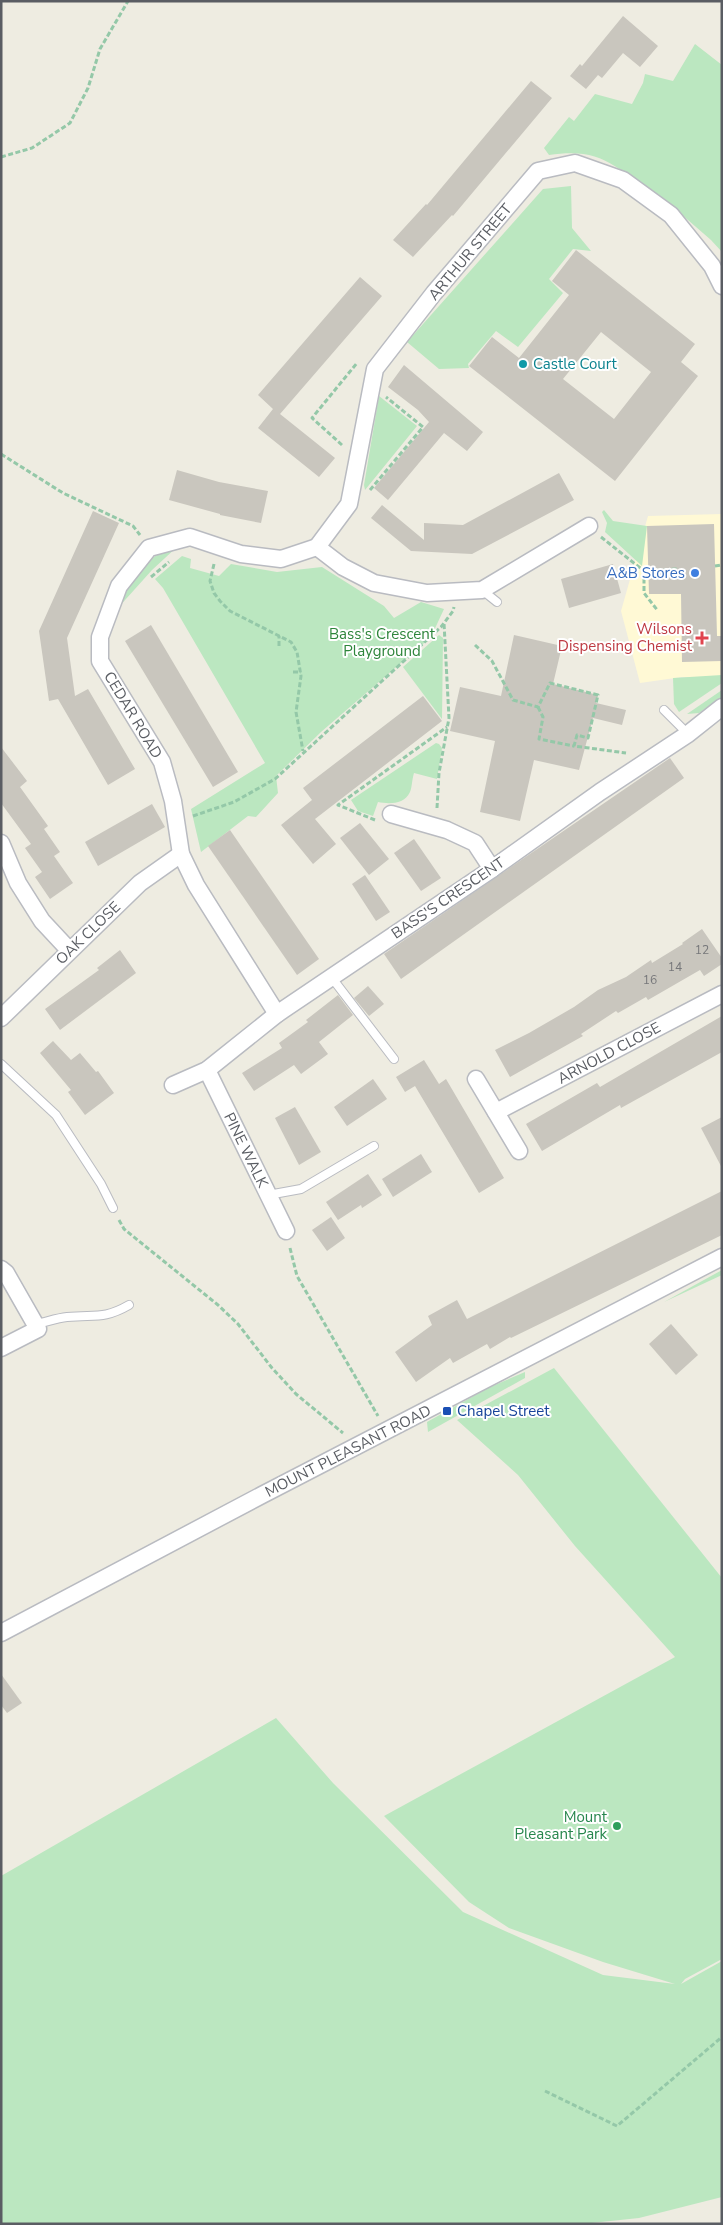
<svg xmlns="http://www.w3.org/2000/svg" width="723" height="2225" viewBox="0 0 723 2225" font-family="'Nunito Sans',sans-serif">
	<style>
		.commercial { fill: #fff9d5 }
		.green { fill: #bbe7c0 }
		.building { fill: #c9c6be; fill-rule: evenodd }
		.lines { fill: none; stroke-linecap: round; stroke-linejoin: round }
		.service-casing { stroke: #b9bbc1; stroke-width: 10 }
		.minor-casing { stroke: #b9bbc1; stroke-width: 19 }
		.path { stroke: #94c8a8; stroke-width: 3; stroke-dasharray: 5 2.5; stroke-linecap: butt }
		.service { stroke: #fff; stroke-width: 8 }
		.minor { stroke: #fff; stroke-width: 16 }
		.culture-dot { fill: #0f9aa8; stroke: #fff; stroke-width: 2 }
		.shop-dot { fill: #3f7fe0; stroke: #fff; stroke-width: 2 }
		.health-dot { fill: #e0444e; stroke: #fff; stroke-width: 2 }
		.transit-dot { fill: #1a4fb4; stroke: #fff; stroke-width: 2 }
		.leisure-dot { fill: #2e9e5b; stroke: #fff; stroke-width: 2 }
		.labels { text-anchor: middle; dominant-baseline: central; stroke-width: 4; stroke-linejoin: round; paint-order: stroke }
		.number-label { font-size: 12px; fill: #76777a }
		.street-label { font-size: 15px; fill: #5a5d63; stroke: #fff }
		.culture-label { font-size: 15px; fill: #0d838f; stroke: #fff; text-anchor: start }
		.shop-label { font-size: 15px; fill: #366cbe; stroke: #fff; text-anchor: end }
		.health-label { font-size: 15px; fill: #be3a42; stroke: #fff; text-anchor: end }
		.park-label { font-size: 15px; fill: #2e853b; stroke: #fff }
		.transit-label { font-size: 15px; fill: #164399; stroke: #fff; text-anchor: start }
		.leisure-label { font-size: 15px; fill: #27864d; stroke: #fff; text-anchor: end }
	</style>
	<rect width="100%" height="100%" fill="#eeece1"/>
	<!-- commercial -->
	<path class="commercial" d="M722 514V677H682L640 683 621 611 648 516Z"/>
	<!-- green -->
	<g class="green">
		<path d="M695 44 722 65V252L711 240 658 194 655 198C617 167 602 147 549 155L544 148 569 117 574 121 595 94 632 104 643 83 645 74 673 81Z"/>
		<path d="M571 186 572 228 591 251 573 249 549 279 563 293 518 347 496 331 468 364 469 368 439 369 407 342 543 189Z"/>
		<path d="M379 396 417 426 365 490 364 485Z"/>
		<path d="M604 510 613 521 647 526 642 566 605 532 607 523 602 512Z"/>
		<path d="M178 546 152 570 117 609C132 579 143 556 178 546Z"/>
		<path d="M182 556 191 559 190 568 219 576 231 564 277 572 322 567 384 606 394 618 421 602 444 609 431 637 321 732 276 776 278 793 256 817 248 816 201 852 191 809 265 763 163 588 155 579Z"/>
		<path d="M439 635 443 638 442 719 403 667Z"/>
		<path d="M722 675V683L679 712 674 704 673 678Z"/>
		<path d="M722 690V697L699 713 687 714Z"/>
		<path d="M436 743 439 744 442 748 437 779 414 773C412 779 412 788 410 792 404 805 388 804 378 802L373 816 358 811 351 800Z"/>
		<path d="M722 1270V1275L664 1302Z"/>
		<path d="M554 1368 722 1578V1959L685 1979 681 1984 722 1961V2197L639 2218 582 2224H1V1876L276 1718 333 1783 463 1912 603 1975 675 1984 603 1962 509 1928 469 1902 384 1816 675 1657 575 1546 518 1475 457 1420Z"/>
		<path d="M525 1372V1378L428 1432 427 1422 488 1388Z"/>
	</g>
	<!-- building -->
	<g class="building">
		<path d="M623 16 658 46 640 67 623 53 602 78 598 75 586 89 570 76 580 64 582 66Z"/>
		<path d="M531 81 552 98 453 216 452 215 413 257 393 240 426 204 427 205Z"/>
		<path d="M576 250 695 344 681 362 698 376 615 481 469 366 492 337 519 358 569 295 552 281ZM601 332 651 372 614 419 563 379Z"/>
		<path d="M360 277 382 296 280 414 335 458 319 477 258 428 273 409 258 395Z"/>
		<path d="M404 365 483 432 467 451 444 433 388 500 374 488 429 422 418 410 388 387Z"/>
		<path d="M177 470 219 482 268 491 261 523 220 515V514L169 500Z"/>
		<path d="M559 473 574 500 472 554 411 551 371 518 382 505 424 540V523L463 525Z"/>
		<path d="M93 511 119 523 67 638 75 696 88 689 135 769 108 785 58 699 49 701 39 631Z"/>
		<path d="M714 524 717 636H722V661L682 662 681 594H649L647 526Z"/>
		<path d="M613 564 621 593 569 608 561 579Z"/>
		<path d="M151 625 238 772 213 787 125 641Z"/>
		<path d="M514 635 562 646 553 684 598 695 596 703 626 710 622 725 593 718 579 770 534 760 520 821 480 812 495 741 450 731 460 687 501 696Z"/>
		<path d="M423 696 442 721 315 819 336 844 313 864 281 825 312 800 303 788Z"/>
		<path d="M1 747 27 781 20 787 48 826 44 829 60 852 54 856 73 883 50 899 35 877 42 872 25 848 31 844 1 803Z"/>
		<path d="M670 758 684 778 401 979 384 954Z"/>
		<path d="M152 804 165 827 98 866 85 842Z"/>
		<path d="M360 823 389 859 369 875 340 838Z"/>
		<path d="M230 830 319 959 297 975 208 846Z"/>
		<path d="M414 839 441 878 421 891 394 853Z"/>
		<path d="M365 875 390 912 376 921 352 884Z"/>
		<path d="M702 929 722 958V964L704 976 700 970 648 1000 646 997 618 1013 616 1011 581 1034 583 1036 510 1077 495 1050 529 1033 574 1007 598 990 626 977 651 960 652 963 683 944 682 943Z"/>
		<path d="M120 950 136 973 60 1030 45 1009 99 970 97 968Z"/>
		<path d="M368 986 384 1004 369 1016 354 998Z"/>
		<path d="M338 995 353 1015 319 1042 328 1054 301 1074 294 1065 254 1091 242 1073 282 1048 279 1043 308 1022 306 1020Z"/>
		<path d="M722 1016V1052L621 1108 620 1105 542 1151 526 1124 597 1083 600 1087Z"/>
		<path d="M53 1041 71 1060 80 1053 96 1072 98 1071 114 1093 85 1115 68 1092 71 1090 40 1053Z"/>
		<path d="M424 1060 439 1084 446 1079 504 1178 479 1193 415 1086 405 1092 396 1077Z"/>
		<path d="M373 1079 387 1099 347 1126 334 1107Z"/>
		<path d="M295 1107 321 1152 299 1165 275 1118Z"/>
		<path d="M722 1117V1168L701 1128Z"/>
		<path d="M421 1154 432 1172 393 1197 382 1179Z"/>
		<path d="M368 1174 382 1195 362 1208 361 1205 338 1220 326 1202Z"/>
		<path d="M722 1191V1235L511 1338 510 1337 490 1349 487 1344 453 1363 450 1358 416 1382 395 1352 432 1325 428 1316 457 1300 467 1319Z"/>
		<path d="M331 1217 345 1238 327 1251 312 1230Z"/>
		<path d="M671 1324 698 1355 676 1375 649 1344Z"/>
		<path d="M1 1674 22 1703 7 1713 1 1705Z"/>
	</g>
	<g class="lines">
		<!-- service casing -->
		<g class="service-casing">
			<g id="service">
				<path d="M482 590 497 602"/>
				<path d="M664 710 688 734"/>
				<path d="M332 978 394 1059"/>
				<path d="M1 1064 56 1115 101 1184 113 1208"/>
				<path d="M268 1195 301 1189 374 1146"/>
				<path d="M36 1324C46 1322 57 1318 67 1317 94 1314 103 1320 129 1305"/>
			</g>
		</g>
		<!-- minor casing -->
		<g class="minor-casing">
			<g id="minor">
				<path d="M317 547 349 504 375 369 434 293 538 171 575 163 623 180 671 215 712 266 722 286"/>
				<path d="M317 547 343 567 374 583 427 593 482 590 589 526"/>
				<path d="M391 814 447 830 475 843 492 869"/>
				<path d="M1 843 18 883 42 921 69 950"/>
				<path d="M277 1014 196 885 181 854 173 801 162 762 100 661V637L119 586 149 548 190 537 241 554 281 559 317 547"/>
				<path d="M1 1018 140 883 181 854"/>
				<path d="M207 1070 286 1231"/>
				<path d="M476 1079 519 1151"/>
				<path d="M173 1085 207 1070 277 1014 492 869 600 792 688 734 722 707"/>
				<path d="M496 1112 722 994"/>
				<path d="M1 1269 6 1273 38 1329 1 1348"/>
				<path d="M1 1633 262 1495 722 1257"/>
			</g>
		</g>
		<!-- path -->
		<g class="path">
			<path d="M1 157 32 148 70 123 88 88 100 49 128 1"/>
			<path d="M342 445 312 418 357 363"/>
			<path d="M1 454 63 493 133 526 140 535"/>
			<path d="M370 490 423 427 386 397"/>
			<path d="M601 537 644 571 677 569"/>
			<path d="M214 564 210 581 214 593 220 601 230 611 291 642 297 652 301 676 296 712 303 751"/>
			<path d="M715 566 722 565"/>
			<path d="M644 571V593L658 611"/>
			<path d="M151 577 169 562"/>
			<path d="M475 645 492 661 513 700 538 707 550 683 598 695 588 738 577 735 574 746 626 753"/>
			<path d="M279 646V636"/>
			<path d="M293 672H301"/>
			<path d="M538 707 543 717 539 739 574 746"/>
			<path d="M437 808 439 773 449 718 444 623"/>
			<path d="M193 816 234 802 275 779 441 627 453 611 454 607"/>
			<path d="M375 820 338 805 447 727"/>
			<path d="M119 1220 124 1229 218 1305 238 1324 272 1368 296 1394 343 1433"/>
			<path d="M290 1248 297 1276 378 1416"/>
			<path d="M545 2091 617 2126 722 2037"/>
		</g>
		<!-- service -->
		<use href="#service" class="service"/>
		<!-- minor -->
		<use href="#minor" class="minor"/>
	</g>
	<!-- markers -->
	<circle class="culture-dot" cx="523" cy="364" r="5"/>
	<circle class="shop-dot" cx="695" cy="573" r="5"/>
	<path class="health-dot" d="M699.5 630.5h5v5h5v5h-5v5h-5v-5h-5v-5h5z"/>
	<rect class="transit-dot" x="442" y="1406" width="10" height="10" rx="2.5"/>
	<circle class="leisure-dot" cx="617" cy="1826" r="5"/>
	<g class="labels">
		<!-- number labels -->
		<g class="number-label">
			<text x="702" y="950">12</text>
			<text x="675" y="967">14</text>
			<text x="650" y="980">16</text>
		</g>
		<!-- street labels -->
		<g class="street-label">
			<text transform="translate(470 252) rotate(-50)">ARTHUR STREET</text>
			<text transform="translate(133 715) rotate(59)">CEDAR ROAD</text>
			<text transform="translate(448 898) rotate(-34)">BASS'S CRESCENT</text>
			<text transform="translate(88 933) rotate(-44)">OAK CLOSE</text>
			<text transform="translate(609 1053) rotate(-28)">ARNOLD CLOSE</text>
			<text transform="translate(246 1150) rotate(64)">PINE WALK</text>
			<text transform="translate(348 1451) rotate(-27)">MOUNT PLEASANT ROAD</text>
		</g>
		<!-- culture labels -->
		<g class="culture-label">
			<text x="533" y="364">Castle Court</text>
		</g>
		<!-- shop labels -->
		<g class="shop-label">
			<text x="685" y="573">A&amp;B Stores</text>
		</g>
		<!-- health labels -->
		<g class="health-label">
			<text x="692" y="629">Wilsons<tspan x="692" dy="17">Dispensing Chemist</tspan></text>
		</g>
		<!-- park labels -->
		<g class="park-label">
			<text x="382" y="634">Bass's Crescent<tspan x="382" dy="17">Playground</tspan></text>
		</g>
		<!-- transit labels -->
		<g class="transit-label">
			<text x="457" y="1411">Chapel Street</text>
		</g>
		<!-- leisure labels -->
		<g class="leisure-label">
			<text x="607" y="1817">Mount<tspan x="607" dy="17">Pleasant Park</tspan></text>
		</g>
	</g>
	<!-- border -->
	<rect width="723" height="2225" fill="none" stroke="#5a5d63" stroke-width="5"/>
</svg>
